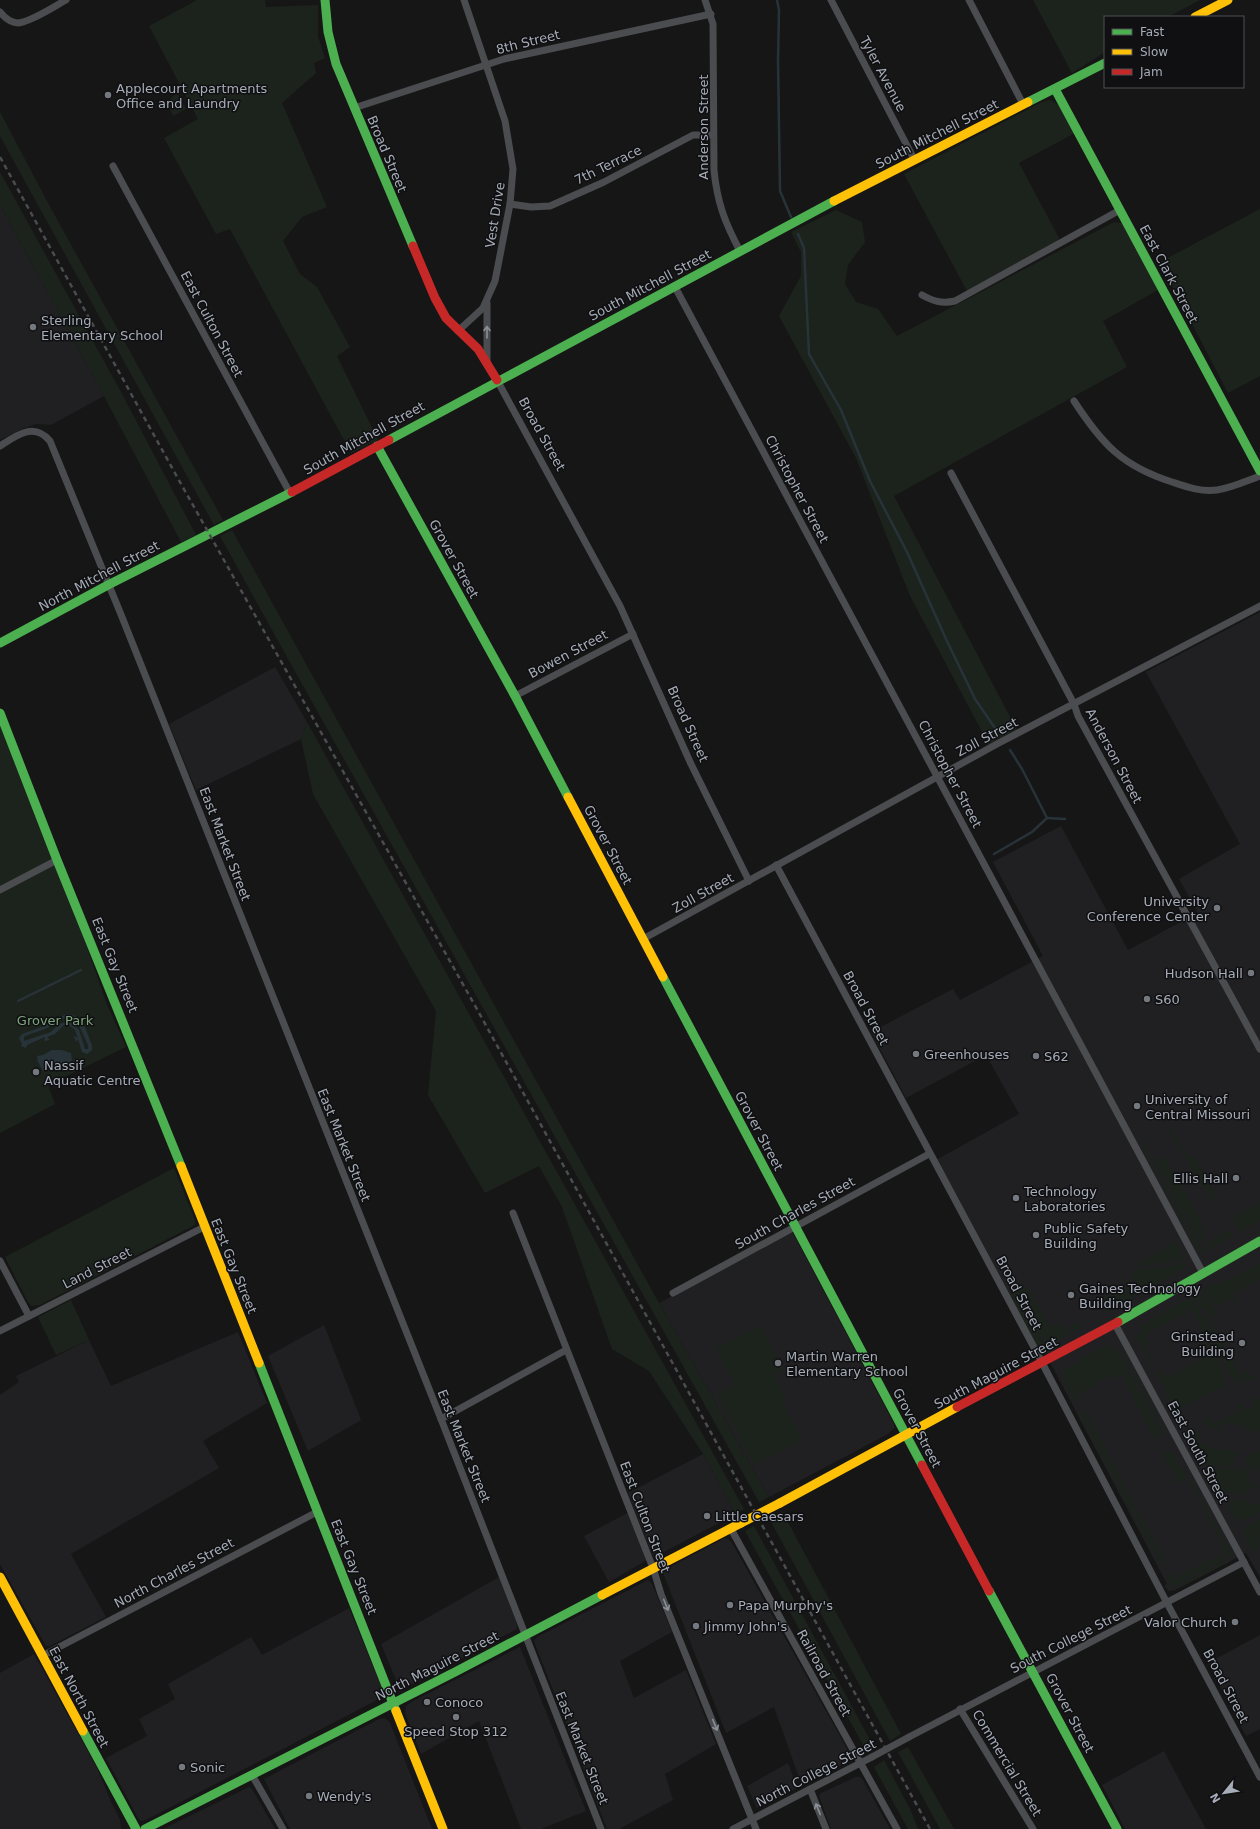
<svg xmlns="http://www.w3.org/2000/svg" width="1260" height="1829" viewBox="0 0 1260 1829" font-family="'DejaVu Sans',sans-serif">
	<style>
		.built { fill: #202022 }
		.green { fill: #1c231c }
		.water { fill: #283339; fill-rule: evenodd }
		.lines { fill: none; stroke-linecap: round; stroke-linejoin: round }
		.stream { stroke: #283339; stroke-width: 2.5 }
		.street { stroke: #4a4c4f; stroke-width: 7 }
		.fast { stroke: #4caf50; stroke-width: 9 }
		.slow { stroke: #ffc107; stroke-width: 9 }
		.jam { stroke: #c62828; stroke-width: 9 }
		.rail { stroke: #4a4c4f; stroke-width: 2.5; stroke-dasharray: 5 4; stroke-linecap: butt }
		.street-bridge { stroke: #4a4c4f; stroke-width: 7 }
		.slow-bridge { stroke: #ffc107; stroke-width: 9 }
		.oneway { stroke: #8a9098 }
		.poi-dot { fill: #74787f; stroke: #101012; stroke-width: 1.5 }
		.labels { text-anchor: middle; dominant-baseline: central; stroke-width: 3; stroke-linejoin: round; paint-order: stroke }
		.street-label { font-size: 13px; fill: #a6adb8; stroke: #101012 }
		.poi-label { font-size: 13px; fill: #a6adb8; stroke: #101012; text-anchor: start }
		.park-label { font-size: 13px; fill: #7da57c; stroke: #101012 }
	</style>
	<rect width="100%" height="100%" fill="#161616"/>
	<!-- built -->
	<g class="built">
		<path d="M0 205 104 396 51 425 36 424 22 429 0 440Z"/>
		<path d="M1260 612V1577L1246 1553 1175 1590 1169 1591 1164 1586 1167 1584 1044 1351 1039 1350 936 1160 1019 1114 986 1055 906 1098 871 1032 953 989 960 1000 1043 956 993 862 1061 826 1128 950 1198 913 1179 879 1240 844 1146 672Z"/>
		<path d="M275 667 307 722 301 739 196 790 169 724Z"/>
		<path d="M790 1233H793L894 1424V1428L888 1434 769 1497 659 1303Z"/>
		<path d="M324 1325 361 1420 308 1451 268 1356Z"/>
		<path d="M238 1332 267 1403 203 1441 219 1468 71 1554 106 1617 50 1646H46L0 1564V1395L19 1382 16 1376 89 1340 111 1386Z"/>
		<path d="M703 1454 736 1514 660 1554H652L628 1493Z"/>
		<path d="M629 1512 647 1560 609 1582 584 1536Z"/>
		<path d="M725 1538 731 1541 850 1754 849 1761 802 1786 774 1707 726 1733 663 1573 666 1569Z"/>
		<path d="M499 1577 517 1624V1629L405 1688 399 1687 381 1644Z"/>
		<path d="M648 1580 652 1584 672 1632 620 1661 634 1698 686 1670 716 1744 665 1774 673 1800 619 1829H607L534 1641 537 1637Z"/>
		<path d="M349 1608 383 1691 381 1698 146 1820 141 1821 138 1818 106 1758 147 1736 139 1719 175 1699 168 1684 251 1637 262 1655Z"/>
		<path d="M1260 1635V1729L1246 1736 1208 1663Z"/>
		<path d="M520 1647 586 1811 541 1829H521L479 1721 421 1754 405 1713 406 1706 411 1702Z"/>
		<path d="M34 1654 97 1768 112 1804 120 1820 121 1829H0V1673Z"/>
		<path d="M385 1718 390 1723 432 1829H290L264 1779 379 1719Z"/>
		<path d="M1164 1751 1183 1787 1206 1829H1125L1102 1785Z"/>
		<path d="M788 1763 797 1788 757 1808 747 1786Z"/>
		<path d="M856 1777H860L863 1780 890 1829H831L819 1796 821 1793Z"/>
		<path d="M249 1787 252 1789 275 1829H163Z"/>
	</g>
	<!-- green -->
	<g class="green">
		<path d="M197 0H265L266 7 318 5V36L325 58 314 63 316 73 282 103 327 207 302 217 283 241 300 274 317 287 350 347 337 356 378 440 351 453 230 229 216 234 164 138 198 119 149 26Z"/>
		<path d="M1033 0H1200L1168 17H1105V52L1072 73Z"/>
		<path d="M177 93 186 109 173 116 168 105 170 99Z"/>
		<path d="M1049 100C1062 102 1069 122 1075 133L1019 163 1059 238 1058 242 967 291 904 174 1042 102Z"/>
		<path d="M0 112 48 203 223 520 214 525 0 136Z"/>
		<path d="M0 172 121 392 196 535 181 542 104 396 0 205Z"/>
		<path d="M1260 209V376L1228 393 1160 262Z"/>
		<path d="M836 210 862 222 865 242 848 265 845 284 856 302 878 309 897 336 1114 222 1122 223 1158 290 1103 321 1127 367 894 496 1017 730 989 745 910 596 856 458 779 316 801 276V252L791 232Z"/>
		<path d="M232 530 659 1303 769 1497 759 1502 292 666 220 536Z"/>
		<path d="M0 714 57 860 106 1002 126 1047 48 1085 55 1104 0 1133Z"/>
		<path d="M307 722 744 1509 736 1514 703 1454 649 1371 612 1349 562 1207 539 1166 485 1193 428 1095 436 1011 313 794 301 739Z"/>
		<path d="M1173 1128 1188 1156 1195 1158 1216 1197 1210 1200 1170 1130Z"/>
		<path d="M1141 1138 1204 1252 1200 1254 1139 1140Z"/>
		<path d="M1165 1157 1204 1226 1200 1228 1206 1239 1200 1240 1158 1163 1159 1160Z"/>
		<path d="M174 1168 195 1220V1225L40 1305 32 1306 28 1302 5 1257Z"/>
		<path d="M1260 1202V1221L1240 1232 1232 1218Z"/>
		<path d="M1231 1230 1234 1235 1206 1251 1205 1248 1210 1241Z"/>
		<path d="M1176 1242 1184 1260 1138 1266 1136 1265Z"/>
		<path d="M1260 1263V1278L1233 1293 1236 1300 1232 1302 1230 1298 1217 1305 1215 1304 1201 1292 1215 1284 1237 1276Z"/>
		<path d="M1185 1264 1186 1266 1183 1269 1141 1293 1129 1271Z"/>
		<path d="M1129 1279 1138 1294 1107 1312 1103 1311 1098 1302 1128 1285 1126 1280Z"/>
		<path d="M1025 1284 1051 1328 1060 1323 1064 1330 1080 1322 1084 1325 1046 1347 1016 1289Z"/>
		<path d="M1014 1290 1045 1347 1039 1350 1009 1295Z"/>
		<path d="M1198 1293 1201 1294 1215 1308 1204 1312 1195 1295Z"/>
		<path d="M1192 1296 1213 1334 1214 1351 1211 1345 1208 1347 1203 1338 1204 1333 1191 1309 1144 1336 1149 1344 1145 1347 1154 1363 1151 1364 1137 1339V1335L1142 1332 1140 1326Z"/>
		<path d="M71 1300 89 1340 56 1355 38 1317Z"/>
		<path d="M1217 1308 1219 1312 1209 1317 1239 1374 1248 1370 1254 1380H1247L1236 1383 1217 1353 1216 1335 1206 1315Z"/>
		<path d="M760 1325 783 1370 774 1375 787 1399 782 1402 802 1440 755 1465 717 1395 735 1384 716 1349Z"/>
		<path d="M1107 1346 1116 1349 1128 1372 1115 1380 1111 1375 1077 1395 1080 1401 1076 1403 1063 1378V1370L1101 1348Z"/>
		<path d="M1123 1352 1167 1433 1166 1434 1164 1433 1121 1354Z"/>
		<path d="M1212 1354 1215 1355 1226 1377 1222 1379 1226 1387 1211 1392 1176 1411 1157 1374 1163 1371 1168 1377Z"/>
		<path d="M1129 1374 1161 1433V1436L1155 1439 1123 1378Z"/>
		<path d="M1257 1398H1260V1430L1247 1433 1246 1426 1221 1422 1218 1429H1215L1203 1423 1204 1420 1208 1417 1213 1423 1239 1412 1237 1405 1241 1403 1245 1409 1254 1407 1253 1402Z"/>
		<path d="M1085 1410 1165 1562 1161 1565 1081 1412Z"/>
		<path d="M1080 1415 1145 1540 1144 1539 1079 1417Z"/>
		<path d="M1193 1431H1197L1200 1433 1197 1440C1208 1448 1221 1451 1235 1451L1237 1456 1228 1466 1207 1467 1190 1437 1189 1434Z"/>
		<path d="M1260 1450V1468L1254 1471C1249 1468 1242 1458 1250 1454 1254 1452 1257 1453 1260 1450Z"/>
		<path d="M1169 1451 1173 1452 1187 1478 1179 1484 1163 1454Z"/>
		<path d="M1232 1468 1248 1471 1250 1474 1247 1475 1251 1484 1254 1483 1257 1487 1240 1495 1219 1490 1208 1469Z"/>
		<path d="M1191 1479 1233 1556H1228L1190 1483Z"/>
		<path d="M1238 1499 1260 1505V1512L1241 1522 1235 1518 1227 1505Z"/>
		<path d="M782 1511 901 1734 890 1741 769 1518Z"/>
		<path d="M1260 1518C1260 1528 1260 1546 1255 1552L1253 1551 1243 1533 1244 1527Z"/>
		<path d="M754 1526 875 1749 867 1752 745 1531Z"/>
		<path d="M1221 1554 1226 1558 1172 1586 1166 1574 1170 1572 1174 1579Z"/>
		<path d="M1226 1560 1229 1562 1175 1590 1173 1588Z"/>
		<path d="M908 1747 954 1829H940L898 1752Z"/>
		<path d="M884 1760 911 1811 918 1829H908L874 1767Z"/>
	</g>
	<!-- water -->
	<g class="water">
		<path d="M66 1014C83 1013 86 1031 92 1045V1050L87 1054 82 1052 78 1039 76 1042 74 1036 78 1038 75 1030 69 1025H64L55 1034 47 1037 50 1040 44 1041 45 1037 27 1045 26 1048 21 1046 22 1044 19 1038 22 1034 44 1026ZM67 1017 74 1018 77 1021 88 1045V1049H85L79 1030 70 1021 59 1024 51 1032 24 1041V1037L25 1036 45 1029Z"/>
		<path d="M52 1050H62L71 1053 72 1060C64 1072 56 1062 48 1067 46 1068 45 1070 43 1071L38 1062 37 1056 43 1055Z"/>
	</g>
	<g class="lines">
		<!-- stream -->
		<g class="stream">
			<path d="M777 0 779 10 778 60 780 191 791 217"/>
			<path d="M798 234 804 248 809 354 841 410 870 481 907 552 946 639 975 699 997 731"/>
			<path d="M1047 818 1065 819"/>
			<path d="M994 854 1032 832 1047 818 1022 769 1010 750"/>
			<path d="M18 1001 81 970"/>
		</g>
		<!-- street -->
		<g class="street">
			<path d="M705 0 713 24 714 170C717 202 725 223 740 251"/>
			<path d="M831 0 914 159"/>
			<path d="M969 0 1023 104"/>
			<path d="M0 12C4 17 11 23 18 23 31 22 55 6 66 0"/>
			<path d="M354 108 504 59 711 14"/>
			<path d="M113 166 290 493"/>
			<path d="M510 204 531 207 550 206 604 182 693 135H713"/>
			<path d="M675 287 1203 1273"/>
			<path d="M922 295C933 301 941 304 955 301L1120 210"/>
			<path d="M458 331 483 308 495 281 510 204 513 169 505 121 464 0"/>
			<path d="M487 363V303"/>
			<path d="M497 380 620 606 691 764 749 881"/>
			<path d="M1074 401C1102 444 1122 466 1172 482 1187 487 1201 492 1217 490 1232 488 1246 481 1260 476"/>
			<path d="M0 446C17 435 34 422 50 441L122 617 441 1419 601 1829"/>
			<path d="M951 473 1074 704 1078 716 1260 1049"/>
			<path d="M515 696 633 634"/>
			<path d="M776 865 1037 1353 1167 1603 1260 1777"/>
			<path d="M0 890 57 860"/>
			<path d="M643 939 997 744 1260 606"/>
			<path d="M513 1213 653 1568 661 1594 756 1829"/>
			<path d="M0 1261 29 1316"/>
			<path d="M673 1293 929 1154"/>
			<path d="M1115 1324 1260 1592"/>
			<path d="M0 1331 204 1227"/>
			<path d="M441 1419 566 1350"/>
			<path d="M731 1529 897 1829"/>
			<path d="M42 1656 317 1512"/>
			<path d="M960 1709 1033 1829"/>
			<path d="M909 1737 1244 1562"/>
			<path d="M252 1775 283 1829"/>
			<path d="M810 1789 826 1829"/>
			<path d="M733 1829 872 1757"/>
		</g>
		<!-- fast -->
		<g class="fast">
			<path d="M325 0 328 32 336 64 413 246"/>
			<path d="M1055 89 1260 471"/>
			<path d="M1028 102 1105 63"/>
			<path d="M389 440 834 201"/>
			<path d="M377 446 515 696 568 797"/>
			<path d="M0 643 108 585 292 492"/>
			<path d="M0 713 57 860 181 1166"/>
			<path d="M663 977 922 1465"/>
			<path d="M1118 1322 1260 1241"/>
			<path d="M259 1363 396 1711"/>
			<path d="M989 1591 1117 1829"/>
			<path d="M83 1731 136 1829"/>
			<path d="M145 1829 455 1672 602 1595"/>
		</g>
		<!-- slow -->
		<g class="slow">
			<path d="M1195 17 1228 0"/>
			<path d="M834 201 1028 102"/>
			<path d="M568 797 663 977"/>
			<path d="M181 1166 259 1363"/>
			<path d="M780 1503 957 1407"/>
			<path d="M0 1577 83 1731"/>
			<path d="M602 1595 741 1523"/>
			<path d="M396 1711 443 1829"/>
		</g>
		<!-- jam -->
		<g class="jam">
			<path d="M413 246 435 298 446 318 478 349 497 380"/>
			<path d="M292 492 389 440"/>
			<path d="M957 1407 1118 1322"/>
			<path d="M922 1465 989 1591"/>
		</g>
		<!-- rail -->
		<path class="rail" d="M0 157 176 475 478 1011 930 1829"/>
		<!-- street-bridge -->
		<path class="street-bridge" d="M872 1757 909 1737"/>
		<!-- slow-bridge -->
		<path class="slow-bridge" d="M741 1523 780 1503"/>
	</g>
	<!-- one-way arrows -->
	<defs><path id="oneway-shaft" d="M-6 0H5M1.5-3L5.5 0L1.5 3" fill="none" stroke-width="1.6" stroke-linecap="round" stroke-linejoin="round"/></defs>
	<g class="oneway">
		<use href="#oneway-shaft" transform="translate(487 332) rotate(-90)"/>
		<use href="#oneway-shaft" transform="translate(666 1605) rotate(68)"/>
		<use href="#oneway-shaft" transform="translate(715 1725) rotate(68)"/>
		<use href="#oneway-shaft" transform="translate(818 1809) rotate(-112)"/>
	</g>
	<!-- markers -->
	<g class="poi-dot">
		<circle cx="108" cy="95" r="4"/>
		<circle cx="33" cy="327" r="4"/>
		<circle cx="1217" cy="908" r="4"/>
		<circle cx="1251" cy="973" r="4"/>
		<circle cx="1147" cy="999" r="4"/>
		<circle cx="916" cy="1054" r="4"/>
		<circle cx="1036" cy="1056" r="4"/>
		<circle cx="36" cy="1072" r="4"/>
		<circle cx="1137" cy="1106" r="4"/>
		<circle cx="1236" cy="1178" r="4"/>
		<circle cx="1016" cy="1198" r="4"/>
		<circle cx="1036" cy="1235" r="4"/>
		<circle cx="1071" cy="1295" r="4"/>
		<circle cx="1242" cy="1343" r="4"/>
		<circle cx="778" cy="1363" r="4"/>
		<circle cx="707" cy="1516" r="4"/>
		<circle cx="730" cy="1605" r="4"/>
		<circle cx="1235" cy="1622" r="4"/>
		<circle cx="696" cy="1626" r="4"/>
		<circle cx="427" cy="1702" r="4"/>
		<circle cx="456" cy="1717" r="4"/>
		<circle cx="182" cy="1767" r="4"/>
		<circle cx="309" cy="1796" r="4"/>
	</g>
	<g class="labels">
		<!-- street labels -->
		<g class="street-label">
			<text transform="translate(528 42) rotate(-14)">8th Street</text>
			<text transform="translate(883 74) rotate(62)">Tyler Avenue</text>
			<text transform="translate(703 127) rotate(-90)">Anderson Street</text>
			<text transform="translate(937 134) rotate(-27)">South Mitchell Street</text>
			<text transform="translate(387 154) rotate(67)">Broad Street</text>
			<text transform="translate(608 165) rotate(-26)">7th Terrace</text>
			<text transform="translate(495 215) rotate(-81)">Vest Drive</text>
			<text transform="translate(1169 274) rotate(62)">East Clark Street</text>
			<text transform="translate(650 285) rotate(-28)">South Mitchell Street</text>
			<text transform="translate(212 324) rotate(62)">East Culton Street</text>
			<text transform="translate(542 434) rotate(61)">Broad Street</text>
			<text transform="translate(364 438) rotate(-29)">South Mitchell Street</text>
			<text transform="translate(797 489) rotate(62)">Christopher Street</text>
			<text transform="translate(454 559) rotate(61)">Grover Street</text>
			<text transform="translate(99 576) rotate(-28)">North Mitchell Street</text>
			<text transform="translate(568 654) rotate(-28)">Bowen Street</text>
			<text transform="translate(688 724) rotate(66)">Broad Street</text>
			<text transform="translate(987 737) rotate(-28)">Zoll Street</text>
			<text transform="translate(1114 756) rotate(62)">Anderson Street</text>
			<text transform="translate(950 774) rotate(62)">Christopher Street</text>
			<text transform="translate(225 844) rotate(69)">East Market Street</text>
			<text transform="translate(608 845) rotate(62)">Grover Street</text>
			<text transform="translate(703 893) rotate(-29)">Zoll Street</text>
			<text transform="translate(115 965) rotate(68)">East Gay Street</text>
			<text transform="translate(866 1008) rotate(62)">Broad Street</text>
			<text transform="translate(759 1131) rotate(62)">Grover Street</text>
			<text transform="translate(344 1145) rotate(68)">East Market Street</text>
			<text transform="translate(795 1213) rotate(-29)">South Charles Street</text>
			<text transform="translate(234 1266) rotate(68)">East Gay Street</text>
			<text transform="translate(97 1268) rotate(-27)">Land Street</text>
			<text transform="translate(1019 1293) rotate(62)">Broad Street</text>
			<text transform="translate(996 1373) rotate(-28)">South Maguire Street</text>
			<text transform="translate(917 1428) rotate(62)">Grover Street</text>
			<text transform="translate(464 1446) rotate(68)">East Market Street</text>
			<text transform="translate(1198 1452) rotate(62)">East South Street</text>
			<text transform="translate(645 1517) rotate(69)">East Culton Street</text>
			<text transform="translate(354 1567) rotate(68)">East Gay Street</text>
			<text transform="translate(174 1573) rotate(-28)">North Charles Street</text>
			<text transform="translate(1071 1639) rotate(-27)">South College Street</text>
			<text transform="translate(437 1666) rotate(-27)">North Maguire Street</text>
			<text transform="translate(824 1673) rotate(61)">Railroad Street</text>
			<text transform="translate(1226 1686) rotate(62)">Broad Street</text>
			<text transform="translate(79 1697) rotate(62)">East North Street</text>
			<text transform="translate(1070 1713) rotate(62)">Grover Street</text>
			<text transform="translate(582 1748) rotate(68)">East Market Street</text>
			<text transform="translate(1007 1763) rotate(59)">Commercial Street</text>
			<text transform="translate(816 1773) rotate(-27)">North College Street</text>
		</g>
		<!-- poi labels -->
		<g class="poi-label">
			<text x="116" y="88">Applecourt Apartments<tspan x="116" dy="15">Office and Laundry</tspan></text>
			<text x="41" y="320">Sterling<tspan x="41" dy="15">Elementary School</tspan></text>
			<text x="1209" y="901" text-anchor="end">University<tspan x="1209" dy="15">Conference Center</tspan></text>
			<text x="1243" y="973" text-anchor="end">Hudson Hall</text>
			<text x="1155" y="999">S60</text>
			<text x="924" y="1054">Greenhouses</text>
			<text x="1044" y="1056">S62</text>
			<text x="44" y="1065">Nassif<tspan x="44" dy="15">Aquatic Centre</tspan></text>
			<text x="1145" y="1099">University of<tspan x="1145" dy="15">Central Missouri</tspan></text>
			<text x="1228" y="1178" text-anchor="end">Ellis Hall</text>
			<text x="1024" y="1191">Technology<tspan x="1024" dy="15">Laboratories</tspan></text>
			<text x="1044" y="1228">Public Safety<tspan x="1044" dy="15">Building</tspan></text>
			<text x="1079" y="1288">Gaines Technology<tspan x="1079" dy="15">Building</tspan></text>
			<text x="1234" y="1336" text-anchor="end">Grinstead<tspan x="1234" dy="15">Building</tspan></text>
			<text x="786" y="1356">Martin Warren<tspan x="786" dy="15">Elementary School</tspan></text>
			<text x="715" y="1516">Little Caesars</text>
			<text x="738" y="1605">Papa Murphy's</text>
			<text x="1227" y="1622" text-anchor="end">Valor Church</text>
			<text x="704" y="1626">Jimmy John's</text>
			<text x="435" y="1702">Conoco</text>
			<text x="456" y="1731" text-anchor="middle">Speed Stop 312</text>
			<text x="190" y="1767">Sonic</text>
			<text x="317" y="1796">Wendy's</text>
		</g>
		<!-- park labels -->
		<g class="park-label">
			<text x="55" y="1020">Grover Park</text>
		</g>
	</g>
	<!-- legend -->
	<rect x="1104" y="16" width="140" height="72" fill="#101012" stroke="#4c4f54"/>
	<rect x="1112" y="29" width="20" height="6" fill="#4caf50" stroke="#4c4f54"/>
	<text x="1140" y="36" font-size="12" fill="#a6adb8">Fast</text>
	<rect x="1112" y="49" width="20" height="6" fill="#ffc107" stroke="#4c4f54"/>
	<text x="1140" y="56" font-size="12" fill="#a6adb8">Slow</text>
	<rect x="1112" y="69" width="20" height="6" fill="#c62828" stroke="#4c4f54"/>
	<text x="1140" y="76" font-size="12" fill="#a6adb8">Jam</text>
	<!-- north arrow -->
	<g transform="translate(1224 1793) rotate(240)" stroke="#101012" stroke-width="3" paint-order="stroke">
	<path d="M0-3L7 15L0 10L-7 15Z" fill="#a6adb8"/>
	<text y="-6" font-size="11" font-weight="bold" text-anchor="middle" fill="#a6adb8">N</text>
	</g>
</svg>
